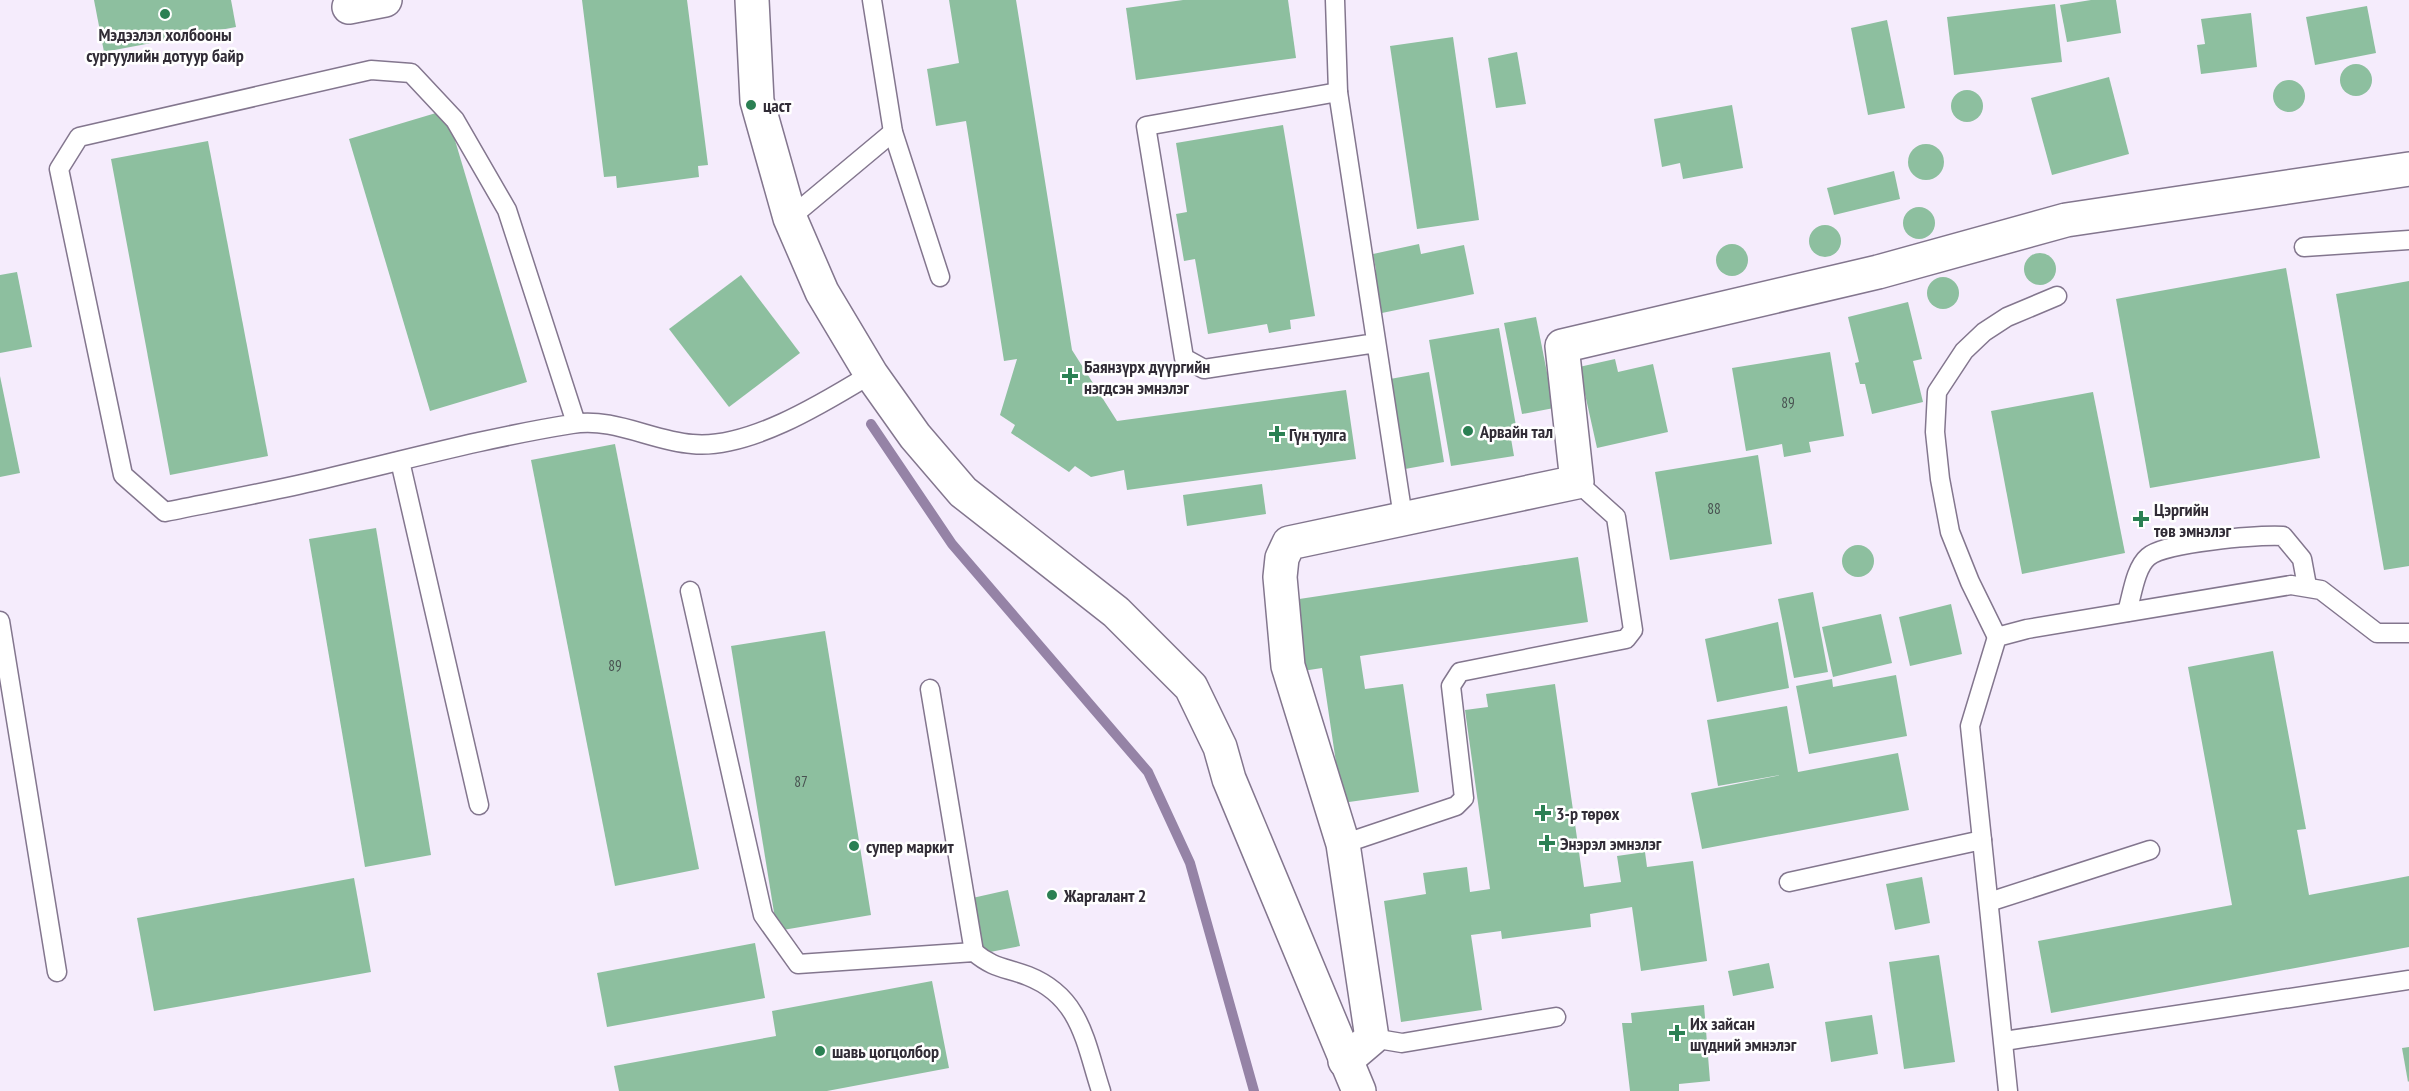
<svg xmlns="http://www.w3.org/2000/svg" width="2409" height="1091" viewBox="0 0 2409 1091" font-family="'PT Sans Narrow',sans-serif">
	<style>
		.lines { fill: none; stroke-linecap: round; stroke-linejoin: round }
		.stream { stroke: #9583a6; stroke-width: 10 }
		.building { fill: #8dbf9f }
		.lane-casing { stroke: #83768e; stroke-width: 21 }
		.street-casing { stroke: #83768e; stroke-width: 36 }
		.lane { stroke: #fff; stroke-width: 18 }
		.street { stroke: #fff; stroke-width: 33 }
		.poi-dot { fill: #2b8053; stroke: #fff; stroke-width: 2 }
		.labels { text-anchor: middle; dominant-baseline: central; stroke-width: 5; stroke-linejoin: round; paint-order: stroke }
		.number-label { font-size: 15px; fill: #485150 }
		.poi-label { font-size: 18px; font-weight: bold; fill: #312c36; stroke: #fff; text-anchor: start }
	</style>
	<rect width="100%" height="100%" fill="#f5ecfc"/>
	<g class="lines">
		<!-- stream -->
		<path class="stream" d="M871 424 952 544 1148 772 1190 863 1254 1091"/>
	</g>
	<!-- building -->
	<g class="building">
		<path d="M94 0H231L236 27 104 52Z"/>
		<path d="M582 0H687L708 165 698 166 699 177 617 188 616 176 604 177Z"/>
		<path d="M949 0H1016L1072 350 1117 421 1346 390 1356 459 1127 490 1124 470 1091 477 1075 466 1069 472 1011 433 1015 425 1000 415 1017 359 1004 361 966 121 936 126 927 69 959 63Z"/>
		<path d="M1183 0H1288L1296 58 1136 80 1126 8Z"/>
		<path d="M2091 0H2116L2121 33 2067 42 2060 5Z"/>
		<path d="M2055 4 2062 62 1954 75 1947 17Z"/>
		<path d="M2367 6 2376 53 2315 65 2306 17Z"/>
		<path d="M2251 13 2257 67 2201 74 2197 45 2205 44 2201 19Z"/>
		<path d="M1887 20 1905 108 1868 115 1851 28Z"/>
		<path d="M1453 37 1479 220 1417 229 1390 46Z"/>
		<path d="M1517 52 1526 104 1496 108 1488 58Z"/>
		<circle cx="2356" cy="80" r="16"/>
		<path d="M2109 77 2129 154 2052 175 2031 98Z"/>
		<circle cx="2289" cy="96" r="16"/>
		<circle cx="1967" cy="106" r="16"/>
		<path d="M1732 105 1743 168 1683 179 1680 163 1662 167 1654 119Z"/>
		<path d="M446 110 527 382 430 411 349 139Z"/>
		<path d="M1283 125 1315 316 1290 320 1291 329 1269 333 1267 324 1208 334 1195 259 1184 261 1176 214 1187 212 1176 143Z"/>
		<path d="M208 141 268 456 170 475 111 159Z"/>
		<circle cx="1926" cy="162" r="18"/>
		<path d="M1894 171 1900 199 1834 215 1827 188Z"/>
		<circle cx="1919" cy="223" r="16"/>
		<circle cx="1825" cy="241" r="16"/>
		<circle cx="1732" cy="260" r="16"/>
		<path d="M1419 244 1421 254 1464 245 1474 294 1377 314 1368 272 1376 270 1373 254Z"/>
		<circle cx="2040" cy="269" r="16"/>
		<path d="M2286 268 2320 458 2150 488 2116 299Z"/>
		<path d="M17 272 32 347 0 353V275Z"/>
		<path d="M741 275 800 353 729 407 669 329Z"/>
		<circle cx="1943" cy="293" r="16"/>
		<path d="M2409 281V566L2384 570 2336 294Z"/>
		<path d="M1908 302 1922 359 1913 361 1923 402 1872 414 1865 384H1860L1855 363 1859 362 1848 317Z"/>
		<path d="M1536 317 1554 408 1522 414 1504 323Z"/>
		<path d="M1499 328 1516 426 1509 427 1514 456 1451 466 1429 340Z"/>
		<path d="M1830 352 1844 436 1809 442 1811 452 1784 457 1782 444 1746 451 1732 368Z"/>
		<path d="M1615 359 1618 372 1653 364 1668 432 1597 448 1579 367Z"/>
		<path d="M1429 372 1444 462 1405 469 1390 379Z"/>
		<path d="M0 376 20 473 0 477Z"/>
		<path d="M2093 392 2125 553 2022 574 1991 411Z"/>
		<path d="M615 444 699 869 615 886 531 460Z"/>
		<path d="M1758 455 1772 544 1670 560 1655 472Z"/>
		<path d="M1262 484 1266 514 1187 526 1183 495Z"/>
		<path d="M376 528 431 855 365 867 309 539Z"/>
		<circle cx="1858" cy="561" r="16"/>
		<path d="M1578 557 1588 622 1360 656 1365 689 1403 684 1419 792 1342 803 1322 668 1296 672 1286 601Z"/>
		<path d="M1813 592 1828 672 1794 678 1778 599Z"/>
		<path d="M1951 604 1962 654 1910 666 1899 617Z"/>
		<path d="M1881 614 1892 663 1833 677 1822 627Z"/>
		<path d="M1778 622 1789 688 1717 702 1705 639Z"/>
		<path d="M825 631 871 915 777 931 731 646Z"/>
		<path d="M2273 651 2306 829 2297 830 2309 895 2409 876V947L2051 1013 2038 941 2232 905 2188 667Z"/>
		<path d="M1896 675 1907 736 1809 754 1796 686 1832 679 1833 687Z"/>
		<path d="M1555 684 1584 887 1621 882 1617 856 1645 852 1647 867 1693 861 1707 961 1641 971 1632 907 1590 914 1591 927 1502 939 1501 931 1471 935 1482 1010 1401 1022 1384 901 1426 894 1423 873 1467 867 1470 892 1490 889 1465 710 1488 707 1486 694Z"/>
		<path d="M1787 706 1798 772 1898 753 1909 810 1702 849 1691 793 1786 774 1718 786 1707 720Z"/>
		<path d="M1922 877 1930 923 1895 930 1886 884Z"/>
		<path d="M354 878 371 972 154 1011 137 918Z"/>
		<path d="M1008 890 1020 946 980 954 968 899Z"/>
		<path d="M755 943 765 998 607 1027 597 973Z"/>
		<path d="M1939 955 1955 1062 1904 1069 1889 962Z"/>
		<path d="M1769 963 1774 988 1733 996 1728 971Z"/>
		<path d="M932 981 949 1068 827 1091H619L614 1066 776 1036 772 1011Z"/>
		<path d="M1704 1005 1710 1081 1679 1084V1091H1630L1622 1023H1632L1631 1013Z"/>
		<path d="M1872 1015 1878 1054 1831 1062 1825 1022Z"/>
		<path d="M2409 1047V1081L2408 1082 2402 1048Z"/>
	</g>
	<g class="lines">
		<!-- lane casing -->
		<g class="lane-casing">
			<g id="lane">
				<path d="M872 0 893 132 940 277"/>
				<path d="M1335 0 1338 92"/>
				<path d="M790 218 893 132"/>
				<path d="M2304 247 2409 240"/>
				<path d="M1376 343 1204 369 1184 358 1146 126 1338 92 1403 517"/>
				<path d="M576 423 507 210 455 120 411 73 371 70 79 137 59 169 123 475 165 512C214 502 263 493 311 482 398 462 484 438 572 424 614 417 652 441 692 444 748 450 825 402 871 374"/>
				<path d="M400 461 479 805"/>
				<path d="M690 591 763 915 798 964 974 952C994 969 1005 967 1028 976 1081 997 1085 1042 1101 1091"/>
				<path d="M2127 612C2132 596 2135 568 2148 557 2164 542 2259 535 2283 536L2302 559 2307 586"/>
				<path d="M0 621 57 972"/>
				<path d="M1997 637 1970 582 1950 532 1940 479 1935 432 1937 392 1964 351 1984 332 2007 317 2057 296"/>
				<path d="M930 689 974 952"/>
				<path d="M1982 840 1970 726 1997 637 2027 629 2291 585 2321 590 2377 633H2409"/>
				<path d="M1343 844 1456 806 1464 798 1451 686 1460 672 1626 639 1633 630 1616 517 1577 482"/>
				<path d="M1789 882 1982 840 2008 1091"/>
				<path d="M1989 902 2150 850"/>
				<path d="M1372 1038 1402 1043 1556 1017"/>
				<path d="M2004 1041 2409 980"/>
			</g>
		</g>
		<!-- street casing -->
		<g class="street-casing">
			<g id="street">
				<path d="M752 0 757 101 790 218 822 292 871 374 915 436 963 492 1116 612 1191 687 1220 747 1229 779 1359 1091"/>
				<path d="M349 7 385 0"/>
				<path d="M1345 1061 1372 1038 1343 844 1288 666 1280 577 1282 558 1289 543 1577 482 1562 346 1878 272 2066 220 2409 169"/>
			</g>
		</g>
		<!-- lane -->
		<use href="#lane" class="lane"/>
		<!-- street -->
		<use href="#street" class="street"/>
	</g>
	<!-- markers -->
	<g class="poi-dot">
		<circle cx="165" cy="14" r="6"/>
		<circle cx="751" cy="105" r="6"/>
		<path d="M1067 367h6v6h6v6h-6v6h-6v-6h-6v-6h6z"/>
		<circle cx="1468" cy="431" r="6"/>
		<path d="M1274 425h6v6h6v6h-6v6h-6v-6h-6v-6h6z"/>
		<path d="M2138 510h6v6h6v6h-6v6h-6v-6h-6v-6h6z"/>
		<path d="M1540 804h6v6h6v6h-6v6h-6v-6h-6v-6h6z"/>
		<path d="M1544 834h6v6h6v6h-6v6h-6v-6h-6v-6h6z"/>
		<circle cx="854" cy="846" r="6"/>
		<circle cx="1052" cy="895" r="6"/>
		<path d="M1674 1024h6v6h6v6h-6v6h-6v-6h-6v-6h6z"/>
		<circle cx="820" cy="1051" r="6"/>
	</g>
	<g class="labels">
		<!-- number labels -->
		<g class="number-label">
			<text x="1788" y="402">89</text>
			<text x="1714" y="508">88</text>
			<text x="615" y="665">89</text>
			<text x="801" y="781">87</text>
		</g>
		<!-- poi labels -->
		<g class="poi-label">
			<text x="165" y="34" text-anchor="middle">Мэдээлэл холбооны<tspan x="165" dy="21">сургуулийн дотуур байр</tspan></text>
			<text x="763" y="105">цаст</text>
			<text x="1084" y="366">Баянзүрх дүүргийн<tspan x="1084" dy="21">нэгдсэн эмнэлэг</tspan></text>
			<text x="1480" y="431">Арвайн тал</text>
			<text x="1289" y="434">Гүн тулга</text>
			<text x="2154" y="509">Цэргийн<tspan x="2154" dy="21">төв эмнэлэг</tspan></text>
			<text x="1556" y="813">3-р төрөх</text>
			<text x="1560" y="843">Энэрэл эмнэлэг</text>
			<text x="866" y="846">супер маркит</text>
			<text x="1064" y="895">Жаргалант 2</text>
			<text x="1690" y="1023">Их зайсан<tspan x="1690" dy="21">шүдний эмнэлэг</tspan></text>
			<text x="832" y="1051">шавь цогцолбор</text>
		</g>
	</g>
</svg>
